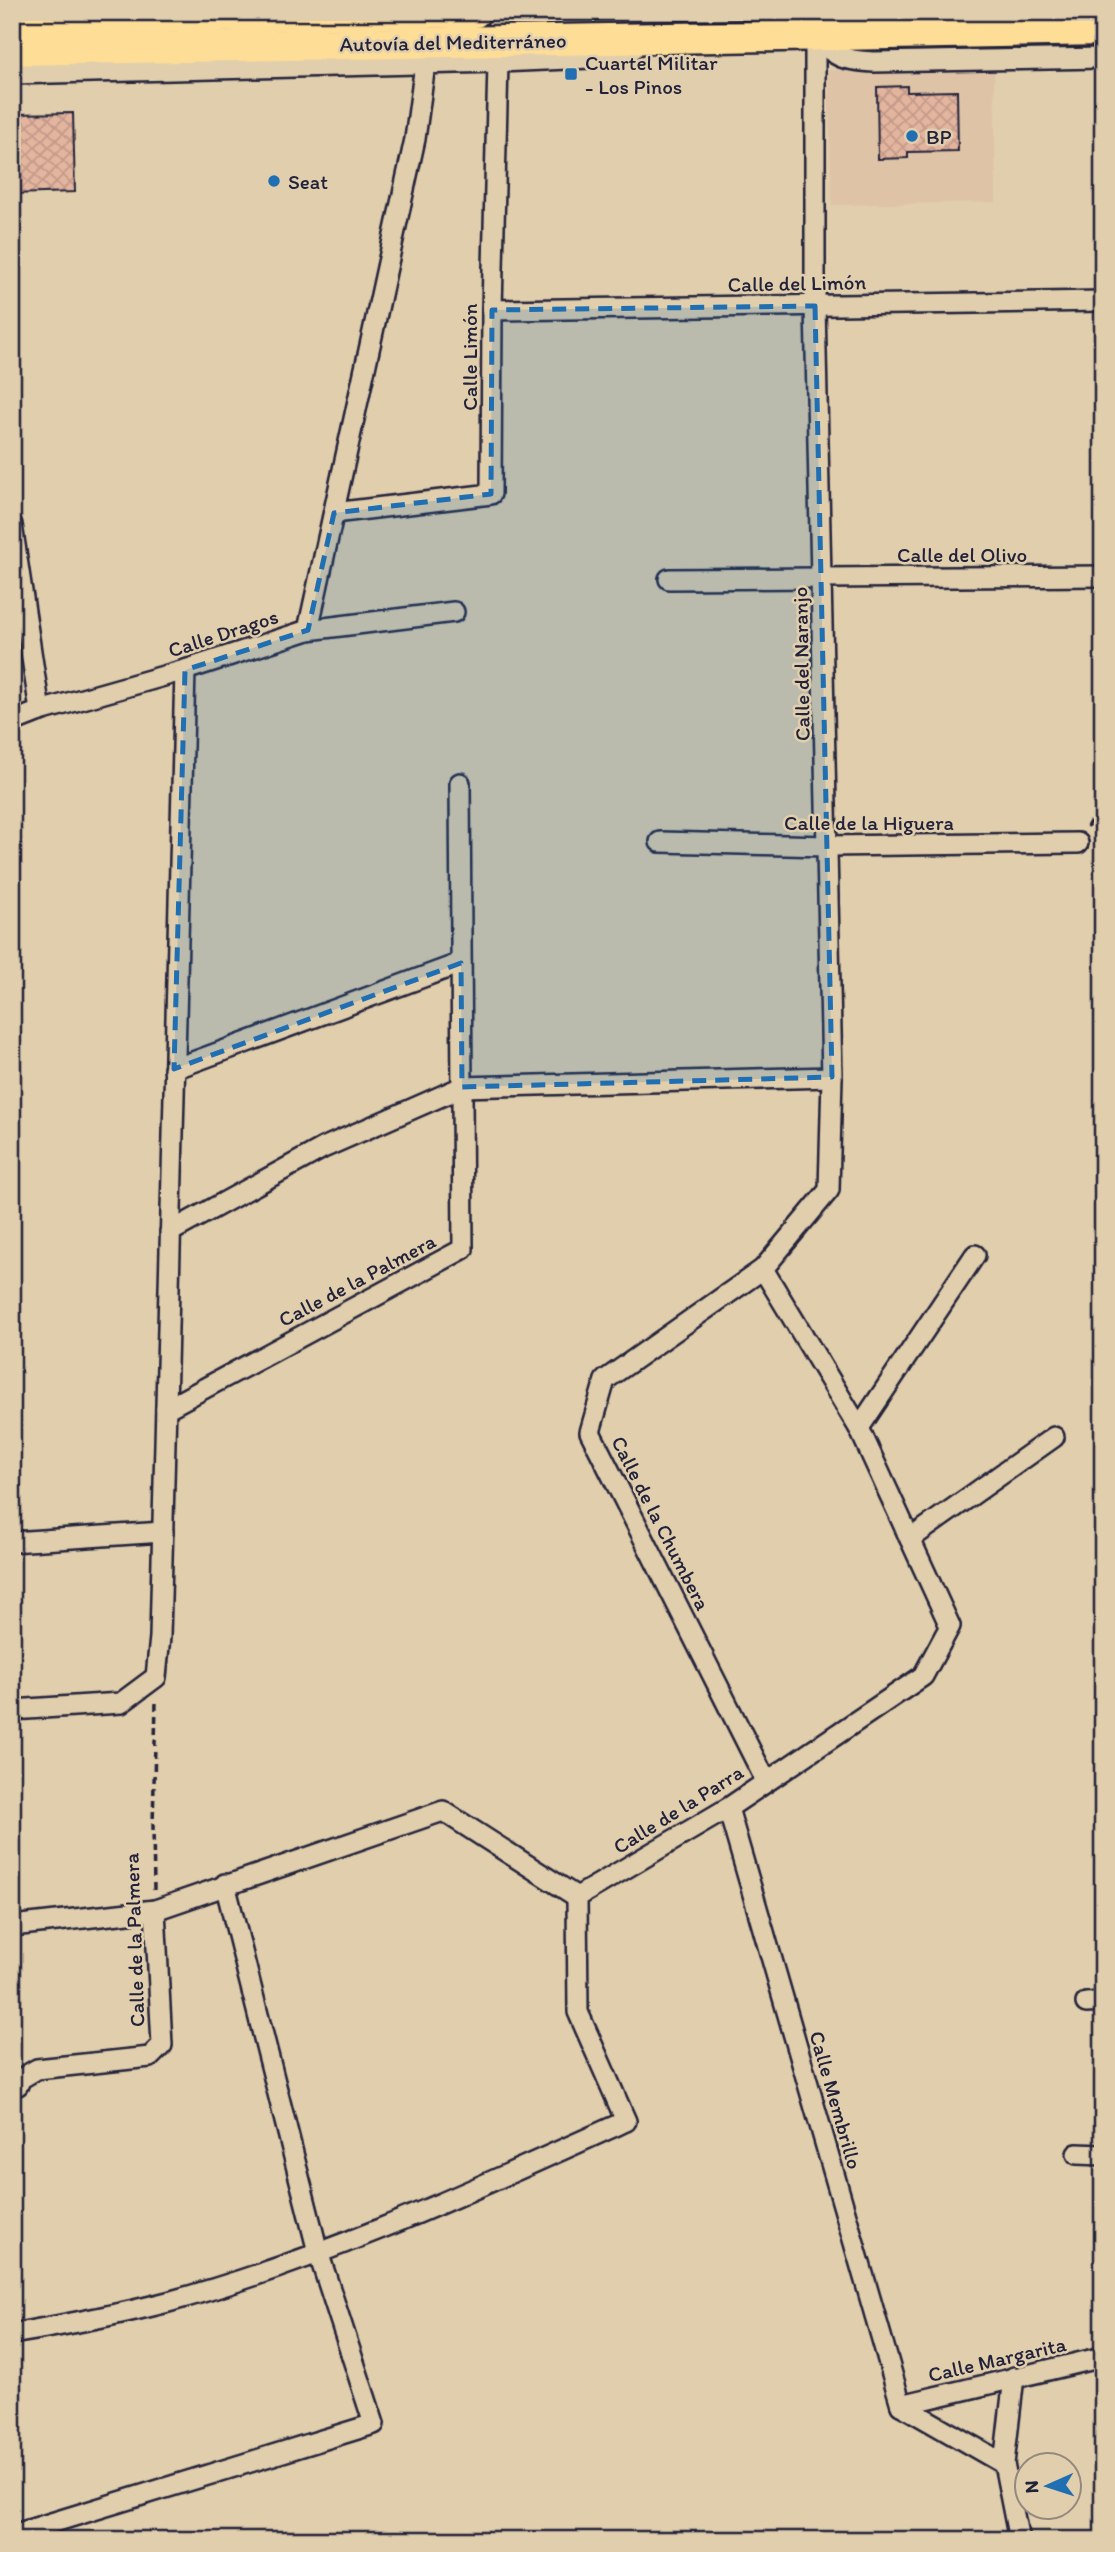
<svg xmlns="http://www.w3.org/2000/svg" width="1115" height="2552" viewBox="0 0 1115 2552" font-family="Itim,sans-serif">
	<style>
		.built { fill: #dec3a6 }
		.building { fill: url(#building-cross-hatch); stroke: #22223b; stroke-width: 2 }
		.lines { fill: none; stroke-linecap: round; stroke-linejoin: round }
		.minor-casing { stroke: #22223b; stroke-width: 24 }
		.highway-casing { stroke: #22223b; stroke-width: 35 }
		.path { stroke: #22223b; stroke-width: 3.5; stroke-dasharray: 7 5; stroke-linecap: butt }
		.minor { stroke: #e1ceac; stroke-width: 19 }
		.highway { stroke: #fedd96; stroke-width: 30 }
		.marked { fill: #1f6fb2; fill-opacity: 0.2; stroke: #1f6fb2; stroke-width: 5; stroke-dasharray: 14 9; stroke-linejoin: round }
		.poi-dot { fill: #1f6fb2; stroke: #e1ceac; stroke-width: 2.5 }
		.labels { text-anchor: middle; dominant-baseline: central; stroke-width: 5; stroke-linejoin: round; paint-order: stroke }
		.street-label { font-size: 21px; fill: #22223b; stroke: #e1ceac }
		.poi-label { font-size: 21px; fill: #22223b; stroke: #e1ceac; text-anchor: start }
	</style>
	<defs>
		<pattern id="building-cross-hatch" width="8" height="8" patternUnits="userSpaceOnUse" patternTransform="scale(1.75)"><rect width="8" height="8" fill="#e3b49e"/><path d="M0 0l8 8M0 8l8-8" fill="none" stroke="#c29a89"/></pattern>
	</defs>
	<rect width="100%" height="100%" fill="#e1ceac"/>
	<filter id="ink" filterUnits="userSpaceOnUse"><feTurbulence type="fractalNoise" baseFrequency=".0143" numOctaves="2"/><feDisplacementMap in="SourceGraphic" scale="14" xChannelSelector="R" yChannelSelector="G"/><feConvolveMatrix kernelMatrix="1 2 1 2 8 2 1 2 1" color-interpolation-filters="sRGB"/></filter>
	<g filter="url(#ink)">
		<!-- built -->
		<path class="built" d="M994 68 996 202 832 205 828 70Z"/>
		<!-- building -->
		<g class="building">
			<path d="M907 86V92L957 91 958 151 908 152V158L878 159 877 87Z"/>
			<path d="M73 113 75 192 12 194V114Z"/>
		</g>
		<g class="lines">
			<!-- minor casing -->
			<g class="minor-casing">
				<g id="minor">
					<path d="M815 35C834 58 843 60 873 62L1103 58"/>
					<path d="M12 74 498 62 591 58 633 49"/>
					<path d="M492 310 1103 301"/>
					<path d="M334 513 491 494 492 310 498 62"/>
					<path d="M12 525 40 711"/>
					<path d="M669 579 1103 576"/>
					<path d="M308 630 415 139 425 64"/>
					<path d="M12 722 40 711 185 670 308 630 454 612"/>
					<path d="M660 842 827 846 1078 843"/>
					<path d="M174 1069 461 963"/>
					<path d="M170 1232 323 1148 462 1087 832 1077"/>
					<path d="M166 1409 463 1249 460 783"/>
					<path d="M859 1428 975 1255"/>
					<path d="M910 1539 1054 1437"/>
					<path d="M12 1542 163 1532"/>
					<path d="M12 1710 121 1703 156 1677 160 1637 185 670"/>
					<path d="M766 1781 590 1432 605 1380 763 1269 829 1190 832 1077 815 306V35"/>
					<path d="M728 1808 901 2405"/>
					<path d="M12 1926 155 1910 443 1811 577 1897 728 1808 923 1676 950 1626 859 1428 763 1269"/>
					<path d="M1086 2003 1103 2002"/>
					<path d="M18 2085 20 2079 37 2069 150 2057 162 2045 155 1910"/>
					<path d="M1077 2154 1103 2155"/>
					<path d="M12 2334C64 2325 117 2315 168 2302 326 2259 477 2188 626 2121L578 2012 577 1897"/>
					<path d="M1014 2377 1004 2464 1019 2540"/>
					<path d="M901 2405 1103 2357"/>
					<path d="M901 2405 1004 2464"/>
					<path d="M12 2535 374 2424 318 2252 225 1884"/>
				</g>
			</g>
			<!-- highway casing -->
			<g class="highway-casing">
				<g id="highway">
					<path d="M12 21 475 12"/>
					<path d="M12 50 1103 30"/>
				</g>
			</g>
			<!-- path -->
			<g class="path">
				<path d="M1087 827 1103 798"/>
				<path d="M154 1890 153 1825 156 1702"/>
			</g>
			<!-- minor -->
			<use href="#minor" class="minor"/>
			<!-- highway -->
			<use href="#highway" class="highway"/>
		</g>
	</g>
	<!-- marked area -->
	<path class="marked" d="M815 306 832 1077 462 1087 461 963 174 1069 185 670 308 630 334 513 491 494 492 310Z"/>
	<!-- markers -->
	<g class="poi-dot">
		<rect x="564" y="67" width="14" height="14" rx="3.5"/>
		<circle cx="912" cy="136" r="7"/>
		<circle cx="274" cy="181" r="7"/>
	</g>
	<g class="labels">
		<!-- street labels -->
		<g class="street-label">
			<text transform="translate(453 42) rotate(-1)">Autovía del Mediterráneo</text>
			<text transform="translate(797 283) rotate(-1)">Calle del Limón</text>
			<text transform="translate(469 357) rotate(-90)">Calle Limón</text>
			<text x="962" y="554">Calle del Olivo</text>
			<text transform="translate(223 633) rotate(-18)">Calle Dragos</text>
			<text transform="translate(801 664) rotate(-91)">Calle del Naranjo</text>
			<text x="869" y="822">Calle de la Higuera</text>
			<text transform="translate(357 1280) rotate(-28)">Calle de la Palmera</text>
			<text transform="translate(661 1523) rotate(63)">Calle de la Chumbera</text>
			<text transform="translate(678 1809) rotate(-32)">Calle de la Parra</text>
			<text transform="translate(134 1940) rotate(-92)">Calle de la Palmera</text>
			<text transform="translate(836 2100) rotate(74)">Calle Membrillo</text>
			<text transform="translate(997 2359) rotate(-13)">Calle Margarita</text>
		</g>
		<!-- poi labels -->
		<g class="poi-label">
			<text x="585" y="62">Cuartel Militar<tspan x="585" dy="24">- Los Pinos</tspan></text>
			<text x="926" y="136">BP</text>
			<text x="288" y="181">Seat</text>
		</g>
	</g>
	<!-- margin -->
	<rect width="1115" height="2552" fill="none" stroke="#e1ceac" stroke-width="42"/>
	<rect x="21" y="21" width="1073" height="2510" fill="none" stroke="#22223b" stroke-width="2.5" filter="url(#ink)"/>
	<!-- north arrow -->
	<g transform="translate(1048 2486) rotate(267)"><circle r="33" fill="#e1ceac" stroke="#95897f" stroke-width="2"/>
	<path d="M0-5L12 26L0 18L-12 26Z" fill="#1f6fb2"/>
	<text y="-10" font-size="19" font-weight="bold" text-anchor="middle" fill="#22223b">N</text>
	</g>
</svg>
